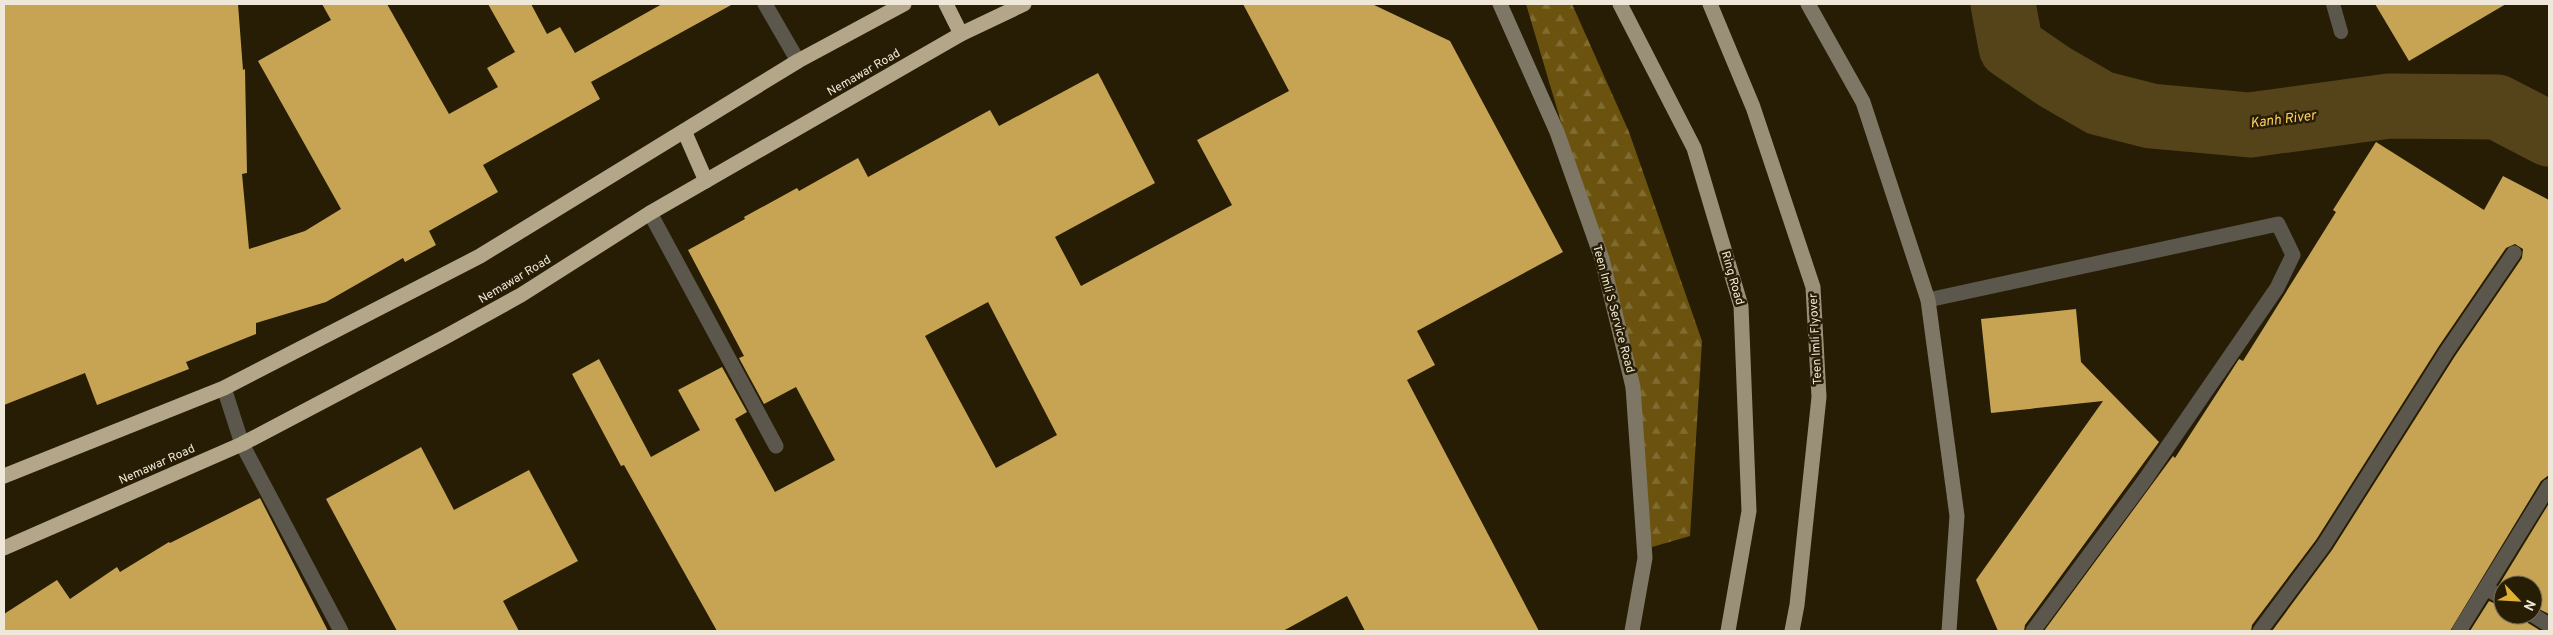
<svg xmlns="http://www.w3.org/2000/svg" width="2553" height="635" viewBox="0 0 2553 635" font-family="Overpass,sans-serif">
	<style>
		.forest { fill: url(#forest-firs) }
		.lines { fill: none; stroke-linecap: round; stroke-linejoin: round }
		.river { stroke: #554419; stroke-width: 65 }
		.building { fill: #c6a453; fill-rule: evenodd }
		.lane { stroke: #5c574c; stroke-width: 14 }
		.street { stroke: #5c574c; stroke-width: 15 }
		.secondary { stroke: #7f7765; stroke-width: 15 }
		.primary { stroke: #9a9078; stroke-width: 15 }
		.highway { stroke: #b3a689; stroke-width: 15 }
		.labels { text-anchor: middle; dominant-baseline: central; stroke-width: 5; stroke-linejoin: round; paint-order: stroke }
		.street-label { font-size: 12px; fill: #efe8d9; stroke: #271d04 }
		.water-label { font-size: 14px; font-style: italic; fill: #fdd061; stroke: #271d04 }
	</style>
	<defs>
		<pattern id="forest-firs" width="22" height="20" patternUnits="userSpaceOnUse" patternTransform="scale(1.25)"><rect width="22" height="20" fill="#6b530f"/><path d="M5 1l3.5 6h-7zM16 11l3.5 6h-7z" fill="#806c31"/></pattern>
	</defs>
	<rect width="100%" height="100%" fill="#271d04"/>
	<!-- forest -->
	<path class="forest" d="M1526 4H1572L1629 132 1702 341 1690 536 1652 547 1607 277Z"/>
	<g class="lines">
		<!-- river -->
		<path class="river" d="M2003 4 2011 47 2055 77 2100 103 2151 116 2250 125 2389 106 2497 107 2549 134"/>
	</g>
	<!-- building -->
	<g class="building">
		<path d="M4 4H238L243 70 245 69 247 173 242 174 249 249 305 231 341 209 258 61 331 20 322 4H387L449 114 498 87 487 68 515 52 488 4H531L547 34 560 27 575 53 662 4H733L591 82 600 99 483 165 498 192 429 231 436 245 405 262 403 258 326 302 256 323V334L186 362 189 369 97 405 85 373 4 405Z"/>
		<path d="M1243 4H1372L1450 41 1563 252 1417 331 1435 365 1407 380 1539 631H1365L1347 596 1283 631H717L624 465 621 466 572 374 599 359 651 457 700 430 678 390 722 367 747 412 735 419 775 492 835 460 796 387 764 404 739 358 744 356 688 250 745 219 744 217 797 188 799 191 858 158 868 177 990 110 999 126 1098 73 1155 183 1055 237 1081 286 1232 205 1197 140 1289 91ZM988 302 1057 435 996 468 925 336Z"/>
		<path d="M2375 4H2506L2409 61Z"/>
		<path d="M2376 142 2484 210 2503 176 2549 200V475L2541 481 2450 631H2272L2332 550 2455 356 2522 258 2523 249 2515 244 2506 248 2439 346 2316 540 2252 625 2251 631H2044L2173 456 2175 458 2239 359 2243 361 2336 212 2333 210Z"/>
		<path d="M2076 309 2081 362 2159 442 2025 625 2024 631H1998L1976 580 2103 401 1991 413 1981 319Z"/>
		<path d="M421 447 454 510 529 470 578 561 503 601 519 631H397L326 499Z"/>
		<path d="M260 498 328 631H4V614L57 580 70 599 117 567 120 572 169 542 170 543Z"/>
		<path d="M2548 505 2549 506V614L2533 606V585H2503V587L2499 585Z"/>
		<path d="M2489 601 2503 607V615H2524L2528 623 2541 631H2470Z"/>
	</g>
	<g class="lines">
		<!-- lane -->
		<path class="lane" d="M2333 4 2341 32"/>
		<!-- street -->
		<g class="street">
			<path d="M765 4 798 61"/>
			<path d="M650 213 776 446"/>
			<path d="M1928 300 2278 224 2293 255 2277 288 2144 481 2033 631"/>
			<path d="M224 388 242 444 341 631"/>
			<path d="M2486 588 2503 598"/>
			<path d="M2533 615 2549 625"/>
			<path d="M2260 631 2324 545 2447 351 2514 253"/>
			<path d="M2459 631 2549 486"/>
		</g>
		<!-- secondary -->
		<g class="secondary">
			<path d="M1500 4 1557 132 1602 259 1633 387 1645 558 1632 631"/>
			<path d="M1808 4 1863 102 1928 300 1957 516 1949 631"/>
		</g>
		<!-- primary -->
		<g class="primary">
			<path d="M1620 4 1694 148 1741 306 1749 511 1728 631"/>
			<path d="M1710 4 1753 107 1813 287 1819 397 1797 605 1792 631"/>
		</g>
		<!-- highway -->
		<g class="highway">
			<path d="M946 4 961 34"/>
			<path d="M685 133 706 181"/>
			<path d="M4 476 224 388 480 256 798 61 904 4"/>
			<path d="M4 548 242 444 445 337 521 295 650 213 961 34 1024 4"/>
		</g>
	</g>
	<g class="labels">
		<!-- street labels -->
		<g class="street-label">
			<text transform="translate(864 73) rotate(-30)">Nemawar Road</text>
			<text transform="translate(1732 278) rotate(74)">Ring Road</text>
			<text transform="translate(515 280) rotate(-31)">Nemawar Road</text>
			<text transform="translate(1613 309) rotate(75)">Teen Imli S Service Road</text>
			<text transform="translate(1816 339) rotate(-93)">Teen Imli Flyover</text>
			<text transform="translate(157 465) rotate(-24)">Nemawar Road</text>
		</g>
		<!-- water labels -->
		<g class="water-label">
			<text transform="translate(2283 120) rotate(-7)">Kanh River</text>
		</g>
	</g>
	<!-- border -->
	<rect width="2553" height="635" fill="none" stroke="#efe8d9" stroke-width="10"/>
	<!-- north arrow -->
	<g transform="translate(2518 600) rotate(115)"><circle r="24" fill="#271d04" stroke="#776e59"/>
	<path d="M0-4L9 19L0 12L-9 19Z" fill="#dfb034"/>
	<text y="-8" font-size="14" font-weight="bold" text-anchor="middle" fill="#efe8d9">N</text>
	</g>
</svg>
